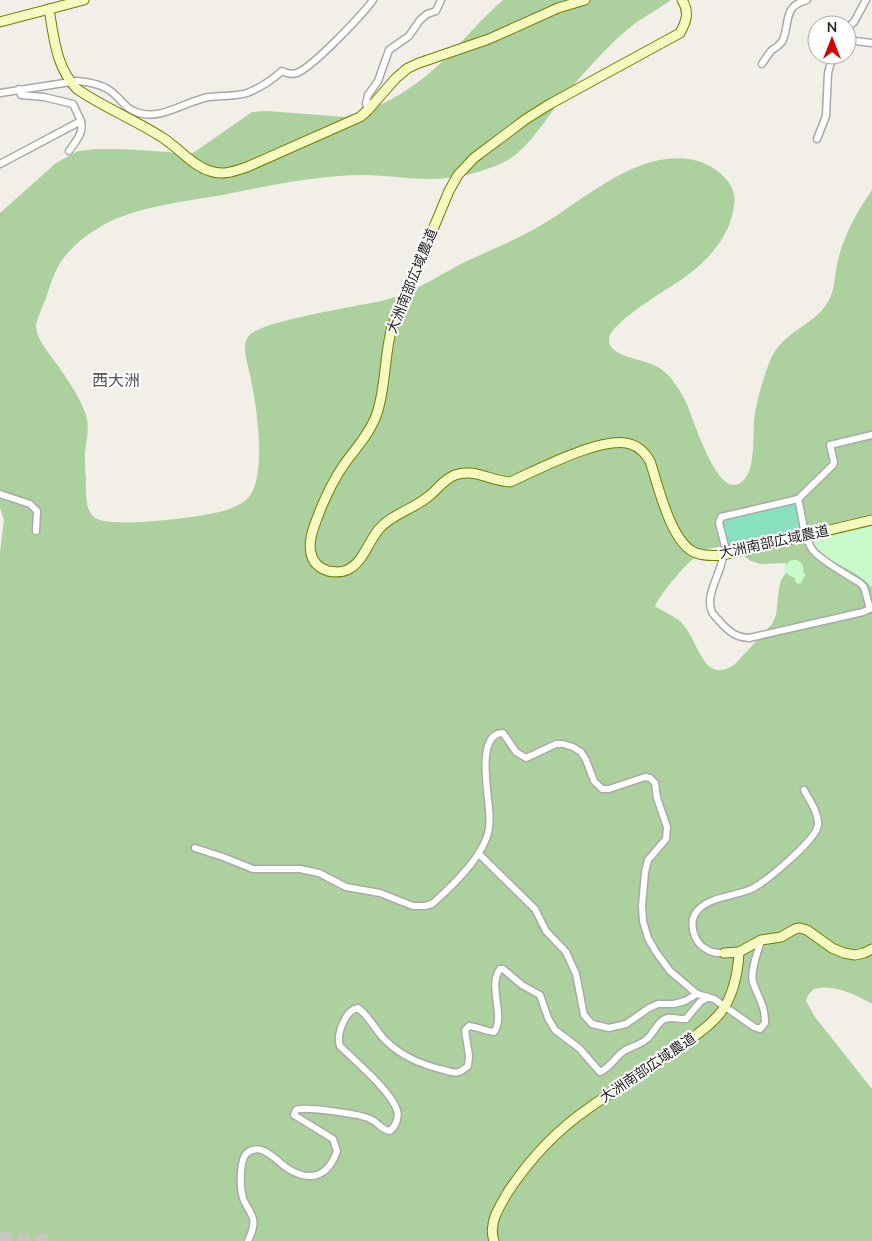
<svg xmlns="http://www.w3.org/2000/svg" width="872" height="1241" viewBox="0 0 872 1241" font-family="'Nunito Sans','Noto Sans JP',sans-serif">
	<style>
		.forest { fill: #add19e; fill-rule: evenodd }
		.park { fill: #c8facc }
		.pitch { fill: #88e0be }
		.lines { fill: none; stroke-linecap: round; stroke-linejoin: round }
		.highway-tunnel { stroke: #c8c6c1; stroke-width: 12; stroke-dasharray: 12 6; stroke-linecap: butt }
		.street-casing { stroke: #a9a9a9; stroke-width: 9 }
		.secondary-casing { stroke: #707d05; stroke-width: 11 }
		.street { stroke: #fff; stroke-width: 6 }
		.secondary { stroke: #f7fabf; stroke-width: 9 }
		.labels { text-anchor: middle; dominant-baseline: central; stroke-width: 4; stroke-linejoin: round; paint-order: stroke }
		.street-label { font-size: 14px; fill: #222; stroke: #fff }
		.quarter-label { font-size: 16px; fill: #555; stroke: #fff }
	</style>
	<rect width="100%" height="100%" fill="#f2efe9"/>
	<!-- forest -->
	<path class="forest" d="M503 0H671C657 10 641 18 628 29 605 48 584 73 565 95 547 116 529 150 504 162 482 173 453 179 429 179 407 179 385 175 364 175 316 175 269 186 222 195 183 202 130 207 97 229 83 237 67 251 59 265 53 275 49 289 45 301 43 305 37 320 36 325 36 341 53 357 61 370 70 383 81 400 86 415 90 429 86 441 85 454 85 463 85 472 86 480 86 491 85 510 94 517 107 529 190 518 209 514 221 512 237 508 246 500 269 480 256 403 250 375 248 364 241 347 248 337 257 322 339 310 359 305 372 303 385 301 397 296 422 288 444 272 467 261 491 250 515 240 538 227 582 202 634 151 689 159 704 161 724 172 731 186 736 197 735 200 733 212 728 237 709 259 689 274 674 286 611 321 609 339 607 358 649 359 661 369 671 376 679 389 685 400 692 412 720 514 746 477 756 464 752 430 755 413 758 396 763 379 769 363 783 328 815 328 830 298 835 286 835 272 838 260 844 234 857 212 872 190V1004C857 995 832 983 814 989L808 995 806 1001 815 1017 872 1089V1241H0V552L4 520 0 508V213L56 163 78 151 96 149H121L169 152 181 155 193 153 252 112 267 111 345 117C382 109 417 86 444 60 464 40 482 18 503 0ZM728 545 751 561 760 564 785 563 788 566 787 571 781 580 779 589 776 615 772 624 735 664C703 687 699 640 681 622 673 615 663 612 655 606 662 592 686 563 699 554 707 548 718 547 728 545Z"/>
	<!-- park -->
	<g class="park">
		<path d="M872 522V587H871C856 567 820 563 811 539Z"/>
		<path d="M791 560C799 559 805 564 803 572L806 574 801 583 798 584 795 581V578L790 576 784 571 785 565Z"/>
	</g>
	<!-- pitch -->
	<path class="pitch" d="M797 502 803 531 735 547 731 548 728 545 724 519Z"/>
	<g class="lines">
		<!-- highway-tunnel -->
		<path class="highway-tunnel" d="M0 1238 55 1241"/>
		<!-- street casing -->
		<g class="street-casing">
			<g id="street">
				<path d="M847 28 854 22 866 0"/>
				<path d="M847 40 872 43"/>
				<path d="M762 64C765 59 768 55 771 51 775 47 780 46 783 40 790 22 783 6 807 0"/>
				<path d="M0 93 77 81C89 82 102 84 112 92 123 101 125 109 139 113 162 120 186 101 209 97 221 95 234 97 247 93 260 88 272 80 282 71 288 74 292 75 297 73 314 66 362 15 373 0"/>
				<path d="M368 110 366 104 368 95 378 81 389 50 409 36 420 20 427 14 436 11 441 0"/>
				<path d="M817 139 826 116 828 73 833 55"/>
				<path d="M69 151C76 141 84 133 81 121"/>
				<path d="M0 164 81 121 73 104 44 97 21 95 19 89"/>
				<path d="M0 494 30 504 37 511 36 531"/>
				<path d="M798 499C802 514 803 535 812 549 818 559 849 576 860 583L864 587 870 609"/>
				<path d="M727 554 719 523 721 517 798 499 833 465 834 462 830 445 872 435"/>
				<path d="M723 555C722 573 704 595 712 612 714 616 719 620 722 624 731 633 736 637 749 638L863 612 872 608"/>
				<path d="M195 848 223 857 253 869H300L319 873 346 887 380 893 413 906H425L432 904C450 888 477 863 486 839 490 830 490 819 489 809 488 792 476 733 503 733L516 752 526 758 556 744H563L573 747 581 752 586 760 594 781 602 789H609L645 777 650 778 655 783 657 798 667 827 666 839 648 860 645 872 642 906 643 921 648 938 656 952 670 971 697 994 714 999 754 1027 760 1029 765 1023C765 1004 758 998 753 982 750 970 758 952 761 940"/>
				<path d="M479 854 535 909 546 931 566 952 576 974 584 1015 592 1024 609 1028 626 1024 649 1008 658 1004H674L685 1001 697 994"/>
				<path d="M724 953C717 953 711 953 706 949 693 942 687 920 699 909 711 897 733 896 749 890 764 884 816 840 818 825 819 813 809 800 804 790"/>
				<path d="M248 1241C251 1234 255 1226 253 1219 251 1211 245 1205 243 1198 240 1188 239 1160 247 1153 262 1141 276 1161 287 1168 310 1183 328 1177 337 1151L333 1139 294 1115 296 1110C303 1106 361 1114 370 1119 378 1122 381 1130 390 1131 396 1126 399 1117 397 1110 390 1090 355 1061 340 1046 336 1035 345 1010 358 1008 370 1017 375 1030 385 1040 401 1056 422 1065 444 1070 448 1071 454 1074 459 1072 462 1071 465 1068 468 1066L469 1056 465 1030 469 1026C478 1027 485 1031 494 1032 506 1016 487 986 500 969H503L522 985 540 995 548 1018 555 1030 579 1048 600 1072C611 1067 615 1057 624 1051 632 1046 641 1045 648 1038 653 1033 657 1024 663 1020 670 1015 678 1020 686 1019L700 1002 707 998"/>
			</g>
		</g>
		<!-- secondary casing -->
		<g class="secondary-casing">
			<g id="secondary">
				<path d="M682 0C690 12 686 22 680 33L550 104 526 119 474 158 458 175 449 191 392 327C384 355 386 390 376 416 369 435 354 450 343 466 331 484 322 504 315 524 308 542 306 564 328 571 334 572 341 573 347 570 363 563 368 542 379 529 392 514 414 509 429 496 438 489 444 479 455 475 474 468 491 481 510 482 537 470 603 435 630 444 640 447 645 453 650 461 658 485 671 544 696 553 705 556 714 556 723 555L872 520"/>
				<path d="M49 9C54 38 56 68 77 89 103 107 133 119 160 136 177 146 191 165 210 171 223 176 235 171 247 167L360 117 368 110 396 78 408 68 419 63 489 39 558 8 585 0"/>
				<path d="M0 22 84 0"/>
				<path d="M724 953 739 952 761 940 781 937 795 929 800 928 807 930 832 948 844 953 855 955 864 953 872 949"/>
				<path d="M494 1241C488 1224 499 1207 508 1192 529 1160 557 1130 589 1108 622 1084 657 1065 689 1040 702 1031 717 1020 725 1006 735 989 738 972 739 952"/>
			</g>
		</g>
		<!-- street -->
		<use href="#street" class="street"/>
		<!-- secondary -->
		<use href="#secondary" class="secondary"/>
	</g>
	<g class="labels">
		<!-- street labels -->
		<g class="street-label">
			<text transform="translate(412 281) rotate(-68)">大洲南部広域農道</text>
			<text transform="translate(774 542) rotate(-12)">大洲南部広域農道</text>
			<text transform="translate(648 1068) rotate(-34)">大洲南部広域農道</text>
		</g>
		<!-- quarter labels -->
		<g class="quarter-label">
			<text x="116" y="381">西大洲</text>
		</g>
	</g>
	<!-- north arrow -->
	<g transform="translate(832 40)"><circle r="24" fill="#ffffff" stroke="#a7a7a7"/>
	<path d="M0-4L9 19L0 12L-9 19Z" fill="#d40000"/>
	<text y="-8" font-size="14" font-weight="bold" text-anchor="middle" fill="#222222">N</text>
	</g>
</svg>
